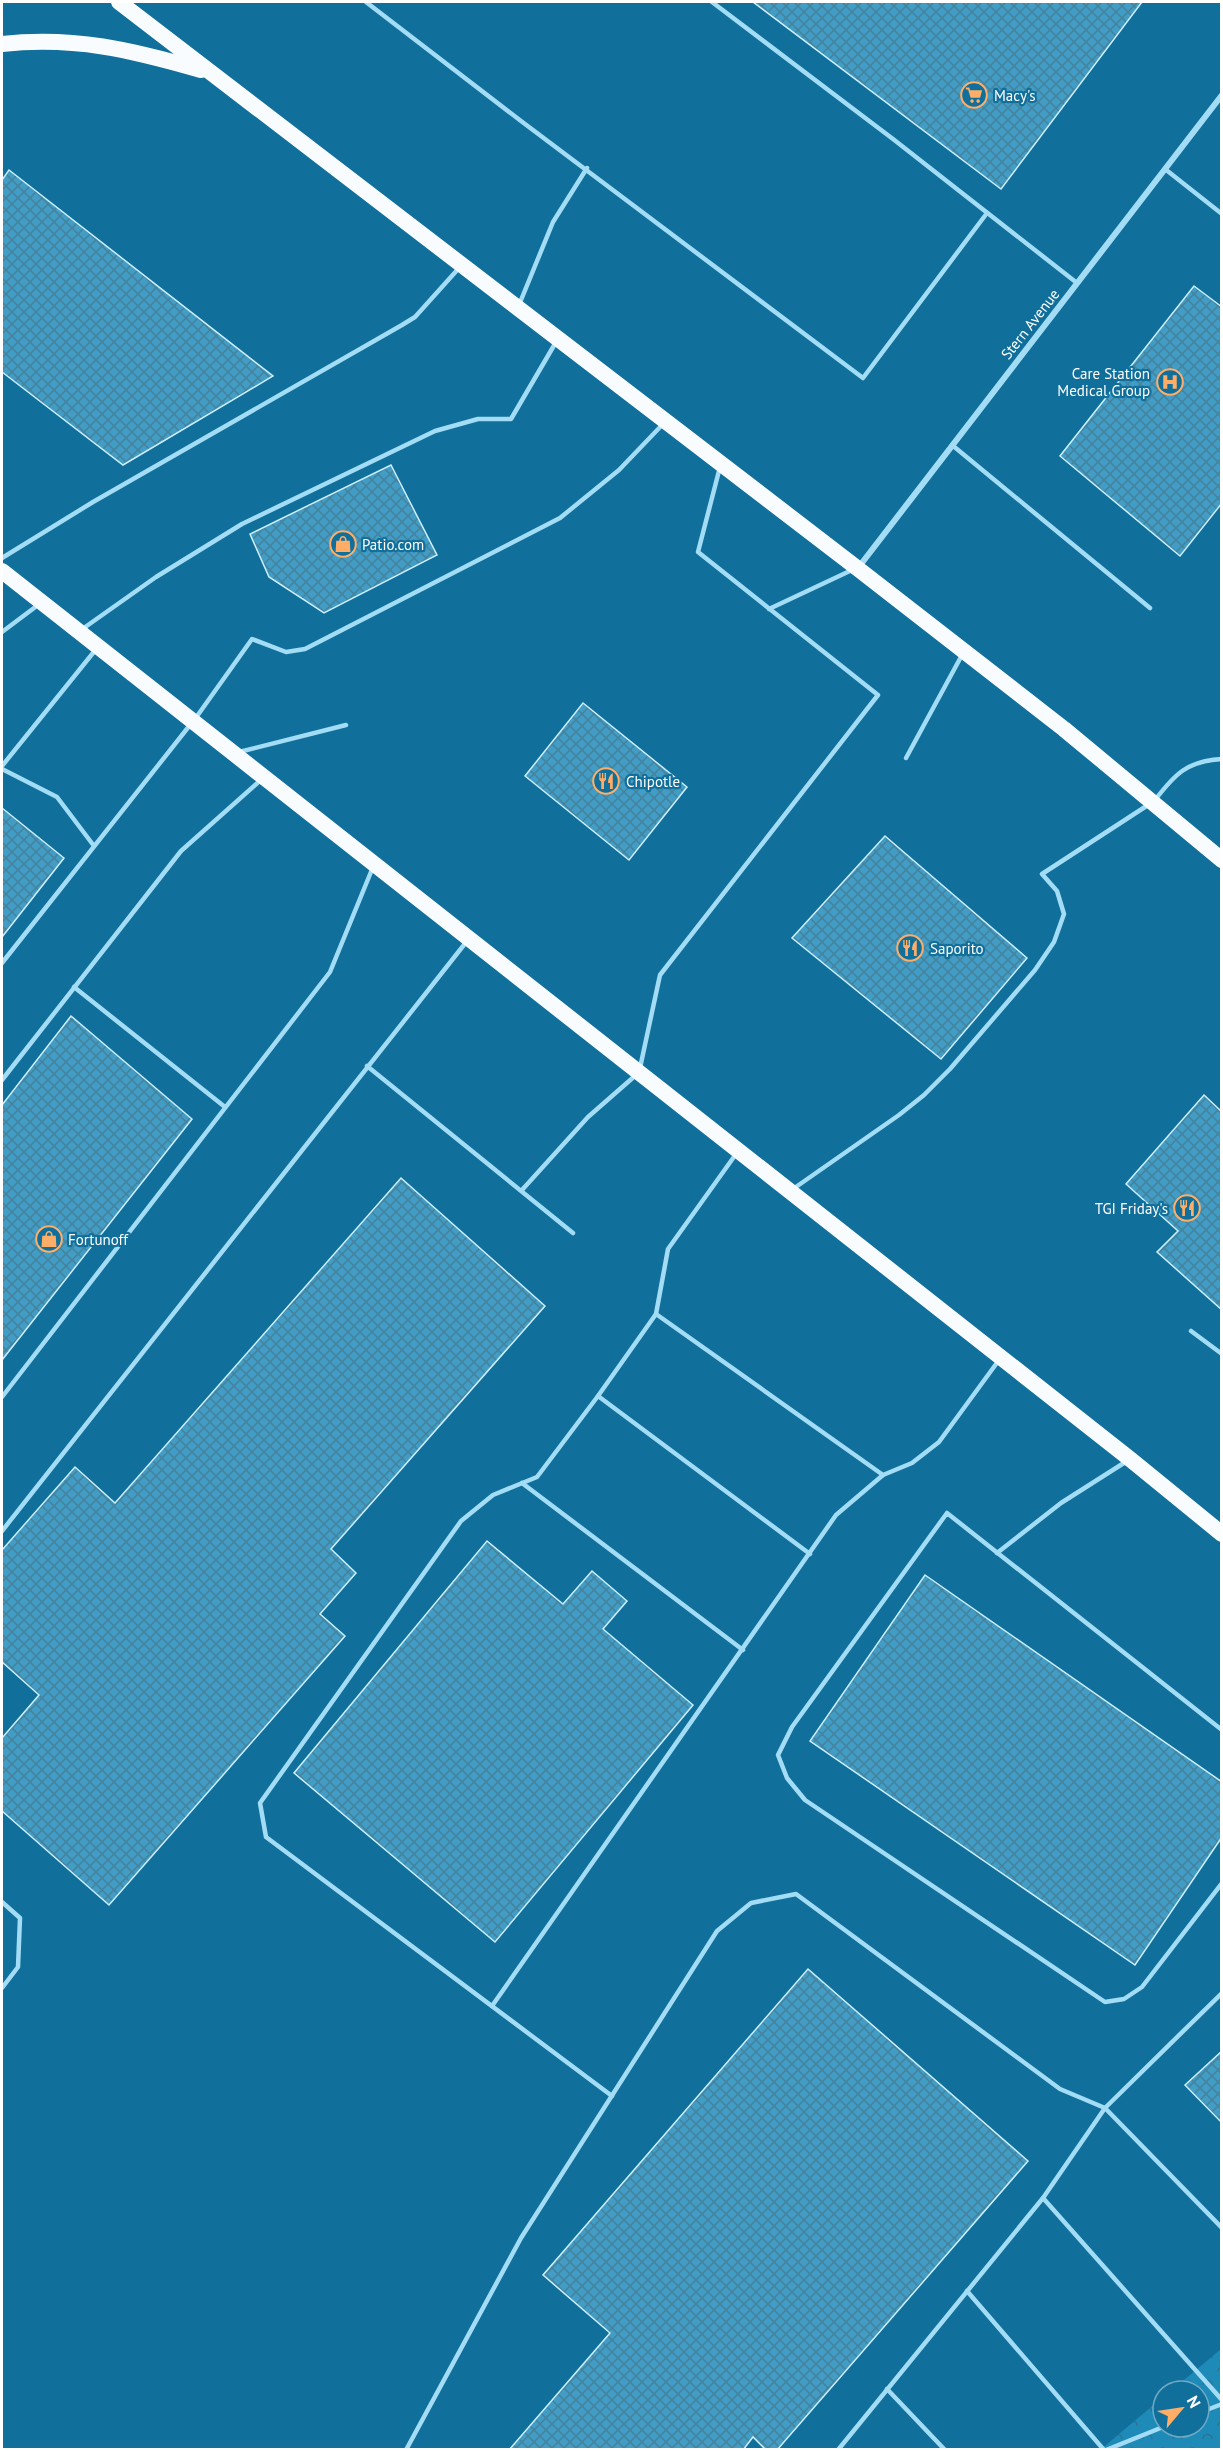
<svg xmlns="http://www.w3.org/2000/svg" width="1223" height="2451" viewBox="0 0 1223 2451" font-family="'PT Sans',sans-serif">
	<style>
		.forest { fill: url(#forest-crowns) }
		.building { fill: url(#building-cross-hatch); stroke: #cceffe; stroke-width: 1.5 }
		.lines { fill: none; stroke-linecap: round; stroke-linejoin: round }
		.service { stroke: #a3dcf5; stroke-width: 4.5 }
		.minor { stroke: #a3dcf5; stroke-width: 6 }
		.trunk { stroke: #f8fcff; stroke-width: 16 }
		.labels { text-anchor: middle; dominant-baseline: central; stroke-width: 4.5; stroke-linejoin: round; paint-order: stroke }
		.poi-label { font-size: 15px; fill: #fff; stroke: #106f9b; text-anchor: start }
		.street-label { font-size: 15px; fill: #fff; stroke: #106f9b }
	</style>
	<defs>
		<pattern id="forest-crowns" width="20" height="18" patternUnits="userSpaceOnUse" patternTransform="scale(1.5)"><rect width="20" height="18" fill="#1e8ab8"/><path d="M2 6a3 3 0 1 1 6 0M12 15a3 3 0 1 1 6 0" fill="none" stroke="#30718d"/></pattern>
		<pattern id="building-cross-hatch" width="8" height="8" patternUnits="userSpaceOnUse" patternTransform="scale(1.5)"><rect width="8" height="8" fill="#419dc5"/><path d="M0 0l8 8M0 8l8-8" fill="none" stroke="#45819b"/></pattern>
	</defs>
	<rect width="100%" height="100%" fill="#106f9b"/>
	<!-- forest -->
	<path class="forest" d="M1221 2349V2449L1100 2450 1163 2397V2427H1199V2391H1171Z"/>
	<!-- building -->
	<g class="building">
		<path d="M753 2H1142L1001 189Z"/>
		<path d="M9 170 273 376 123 465 2 372V180Z"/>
		<path d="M1194 286 1222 307V503L1180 556 1060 456Z"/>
		<path d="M391 465 437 555 324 613 269 577 250 534Z"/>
		<path d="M583 703 687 787 629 860 525 776Z"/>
		<path d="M2 808 64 858 2 937Z"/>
		<path d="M885 836 1027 958 941 1059 792 938Z"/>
		<path d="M71 1016 192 1119 2 1360V1105Z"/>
		<path d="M1204 1095 1222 1112V1310L1157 1252 1178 1231 1126 1184Z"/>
		<path d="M401 1178 545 1306 331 1549 356 1573 320 1614 345 1636 109 1905 2 1811V1738L39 1695 2 1662V1550L75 1467 115 1503Z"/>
		<path d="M487 1541 563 1604 592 1571 627 1601 603 1629 693 1705 495 1942 294 1773Z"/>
		<path d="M925 1575 1222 1782V1837L1135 1965 810 1741Z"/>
		<path d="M808 1969 1028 2161 777 2450H766L753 2437 743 2450H509L610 2333 543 2275Z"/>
		<path d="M1222 2051V2123L1185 2085Z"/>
	</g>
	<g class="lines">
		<!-- service -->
		<g class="service">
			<path d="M366 2 521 121 863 378 987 213"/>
			<path d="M712 2 893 139 1077 283"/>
			<path d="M1165 169 1222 214"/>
			<path d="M519 305 553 222 587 168"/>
			<path d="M952 445 1150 608"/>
			<path d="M2 558 93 502 402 325 415 317 459 268"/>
			<path d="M769 609 852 570"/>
			<path d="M81 630 156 577 242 524 435 431 478 419H511L556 342"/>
			<path d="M2 632 38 605"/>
			<path d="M195 719 252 639 286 652 305 649 560 518 619 470 663 424"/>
			<path d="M239 752 346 725"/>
			<path d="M906 758 962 655"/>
			<path d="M2 766 97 648"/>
			<path d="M2 769 57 797 94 846"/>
			<path d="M1155 800C1175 774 1187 761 1222 759"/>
			<path d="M2 963 190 725"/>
			<path d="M74 987 225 1107"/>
			<path d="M367 1066 573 1233"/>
			<path d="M640 1068 660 975 878 695 698 552 720 467"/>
			<path d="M2 1080 181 851 262 779"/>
			<path d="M793 1189 899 1115 924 1095 950 1069 1035 970 1054 942 1064 914 1057 891 1042 874 1148 805"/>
			<path d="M522 1190 588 1117 636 1075"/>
			<path d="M656 1314 883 1475"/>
			<path d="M1191 1331 1222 1354"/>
			<path d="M598 1396 810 1554"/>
			<path d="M2 1397 330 972 373 867"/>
			<path d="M522 1483 743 1650"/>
			<path d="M2 1531 467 941"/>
			<path d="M997 1553 1061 1503 1127 1461"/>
			<path d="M1222 1730 947 1513 792 1727 778 1755 787 1778 805 1800 1105 2002 1124 1999 1142 1987 1222 1883"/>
			<path d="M2 1902 20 1918 18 1967 2 1988"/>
			<path d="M1222 1993 1105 2108 1222 2228"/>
			<path d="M492 2006 836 1515 883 1475 912 1463 939 1442 999 1360"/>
			<path d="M612 2096 266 1837 260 1803 461 1521 493 1495 537 1477 598 1396 656 1314 668 1249 736 1154"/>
			<path d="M1043 2198 1222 2400"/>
			<path d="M967 2291 1104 2450"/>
			<path d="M887 2389 945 2450"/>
			<path d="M1199 2413 1222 2404"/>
			<path d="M406 2450 521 2238 717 1931 751 1903 796 1894 1060 2089 1105 2108 1043 2198 838 2450"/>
			<path d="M1106 2450 1163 2427"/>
		</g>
		<!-- minor -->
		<path class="minor" d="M858 568 1222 95"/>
		<!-- trunk -->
		<g class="trunk">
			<path d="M119 2 857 568 1064 729 1222 860"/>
			<path d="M2 44C74 36 132 50 201 70"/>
			<path d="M2 571 1130 1459 1222 1534"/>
		</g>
	</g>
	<!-- icons -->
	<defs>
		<g id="supermarket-ring" transform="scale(1.35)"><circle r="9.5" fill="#106f9b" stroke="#ffad67" stroke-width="1.5"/><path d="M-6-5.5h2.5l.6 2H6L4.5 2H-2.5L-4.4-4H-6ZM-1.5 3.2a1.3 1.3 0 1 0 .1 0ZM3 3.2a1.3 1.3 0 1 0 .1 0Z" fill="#ffad67"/></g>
		<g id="hospital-ring" transform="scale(1.35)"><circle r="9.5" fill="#106f9b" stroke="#ffad67" stroke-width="1.5"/><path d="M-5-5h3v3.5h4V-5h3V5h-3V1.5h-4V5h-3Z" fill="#ffad67"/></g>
		<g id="shop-ring" transform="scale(1.35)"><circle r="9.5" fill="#106f9b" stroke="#ffad67" stroke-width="1.5"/><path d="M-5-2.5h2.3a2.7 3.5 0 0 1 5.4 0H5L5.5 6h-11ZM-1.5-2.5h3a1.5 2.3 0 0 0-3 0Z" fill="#ffad67"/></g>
		<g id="restaurant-ring" transform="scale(1.35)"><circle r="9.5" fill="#106f9b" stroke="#ffad67" stroke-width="1.5"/><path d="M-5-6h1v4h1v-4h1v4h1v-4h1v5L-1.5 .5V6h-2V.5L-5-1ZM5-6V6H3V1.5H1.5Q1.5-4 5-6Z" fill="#ffad67"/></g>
	</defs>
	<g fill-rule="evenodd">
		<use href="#supermarket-ring" x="974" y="95"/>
		<use href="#hospital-ring" x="1170" y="382"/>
		<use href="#shop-ring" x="343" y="544"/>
		<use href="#restaurant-ring" x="606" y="781"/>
		<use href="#restaurant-ring" x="910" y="948"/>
		<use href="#restaurant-ring" x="1187" y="1208"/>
		<use href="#shop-ring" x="49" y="1239"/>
	</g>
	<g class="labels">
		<!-- poi labels -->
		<g class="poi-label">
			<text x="994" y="95">Macy's</text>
			<text x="1150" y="373" text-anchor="end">Care Station<tspan x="1150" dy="17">Medical Group</tspan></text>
			<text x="362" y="544">Patio.com</text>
			<text x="626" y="781">Chipotle</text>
			<text x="930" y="948">Saporito</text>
			<text x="1168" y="1208" text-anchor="end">TGI Friday's</text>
			<text x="68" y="1239">Fortunoff</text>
		</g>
		<!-- street labels -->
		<g class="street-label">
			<text transform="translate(1030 324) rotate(-52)">Stern Avenue</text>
		</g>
	</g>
	<!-- border -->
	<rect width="1223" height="2451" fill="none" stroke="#ffffff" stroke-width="6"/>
	<!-- north arrow -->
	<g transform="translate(1181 2409) rotate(61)"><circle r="28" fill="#106f9b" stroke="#70a9c3" stroke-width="1.5"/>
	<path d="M0-4.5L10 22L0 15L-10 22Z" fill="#ffad67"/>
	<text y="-9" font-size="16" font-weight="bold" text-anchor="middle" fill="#ffffff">N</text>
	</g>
</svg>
